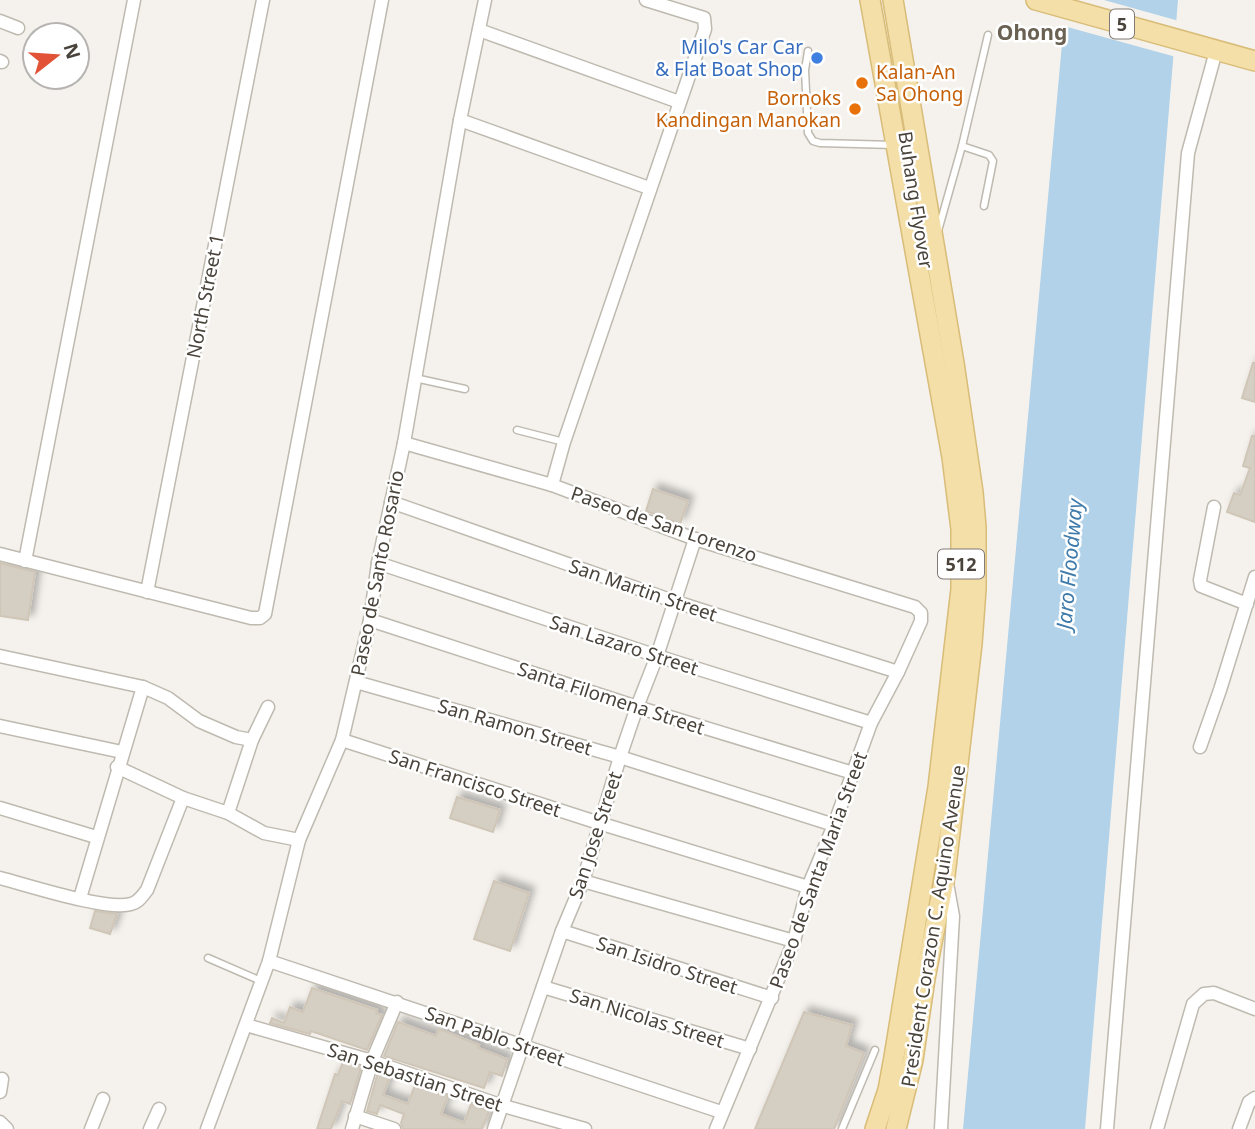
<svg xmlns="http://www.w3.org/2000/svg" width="1255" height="1129" viewBox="0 0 1255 1129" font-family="'Noto Sans',sans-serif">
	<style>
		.water { fill: #b1d2e9 }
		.pier { fill: #f5f2ed }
		.building { fill: #d5cec3; stroke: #cfc6b7; stroke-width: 2; filter: url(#shadow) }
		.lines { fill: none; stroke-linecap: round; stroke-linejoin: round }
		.service-casing { stroke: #bfbab0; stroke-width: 9 }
		.minor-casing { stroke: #bfbab0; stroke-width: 15 }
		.primary-casing { stroke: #d8bc78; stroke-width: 22 }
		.service { stroke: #fff; stroke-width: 6 }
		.minor { stroke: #fff; stroke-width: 12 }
		.primary { stroke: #f3dfa7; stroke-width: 19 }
		.shop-dot { fill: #3f7fe0; stroke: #fff; stroke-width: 2.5 }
		.food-dot { fill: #e8710a; stroke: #fff; stroke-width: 2.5 }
		.labels { text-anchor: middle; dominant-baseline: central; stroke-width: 5; stroke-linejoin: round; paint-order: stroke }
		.shield { fill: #fff; stroke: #807b76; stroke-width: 2 }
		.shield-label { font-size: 18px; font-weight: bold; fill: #49433b }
		.shop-label { font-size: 19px; fill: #366cbe; stroke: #fff; text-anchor: end }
		.food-label { font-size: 19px; fill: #c56008; stroke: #fff; text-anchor: start }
		.street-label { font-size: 19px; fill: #49433b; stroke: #fff }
		.neighbourhood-label { font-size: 21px; font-weight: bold; fill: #6a6153; stroke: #fff }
		.water-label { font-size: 21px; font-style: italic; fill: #3f7baa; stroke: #fff }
	</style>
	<defs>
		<filter id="shadow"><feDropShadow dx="5.5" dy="-5.5" stdDeviation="3.5" flood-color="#0004"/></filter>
	</defs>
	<rect width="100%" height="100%" fill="#f5f2ed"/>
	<!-- water -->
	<path class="water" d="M1066 0H1178L1085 1129H963Z"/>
	<!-- pier -->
	<path class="pier" d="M1062 0H1104L1179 21 1176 57 1060 25Z"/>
	<!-- building -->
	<g class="building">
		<path d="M1253 363H1255V402L1242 398Z"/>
		<path d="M1252 436H1255V522L1227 512 1234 493 1240 495 1250 468 1243 466Z"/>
		<path d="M653 489 688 501 680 524 646 511Z"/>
		<path d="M0 563 35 572 28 620 0 616Z"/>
		<path d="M457 797 500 810 493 832 450 818Z"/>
		<path d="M494 881 529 893 510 951 474 939Z"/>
		<path d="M95 911 117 914 110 934 90 928Z"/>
		<path d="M312 988 377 1010 376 1013 382 1015 367 1050 311 1031 310 1034 270 1023 272 1018 284 1023 290 1007 303 1012Z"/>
		<path d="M804 1012 852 1025 846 1046 864 1053 834 1129H755Z"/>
		<path d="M398 1022 436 1036 439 1029 479 1045 478 1048 507 1059 502 1076 490 1072 484 1088 384 1056Z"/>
		<path d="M343 1062 361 1067 350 1104 342 1101 331 1129H317L335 1074 338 1075Z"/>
		<path d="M378 1072 390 1077 383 1095 408 1104 415 1085 448 1096 441 1114 464 1123 471 1104 489 1111 482 1129H403L401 1123 404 1114 380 1105 377 1114 367 1111Z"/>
	</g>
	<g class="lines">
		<!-- service casing -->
		<g class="service-casing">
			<g id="service">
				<path d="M808 51 805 70 808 133 813 141 820 143 894 145"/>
				<path d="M962 146 988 35"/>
				<path d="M938 231 962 146 989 155 993 161 984 206"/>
				<path d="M415 378 465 389"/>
				<path d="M517 430 564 442"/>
				<path d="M208 958 261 981"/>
				<path d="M842 1129 875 1050"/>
			</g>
		</g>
		<!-- minor casing -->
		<g class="minor-casing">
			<g id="minor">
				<path d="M0 21 18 28"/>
				<path d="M479 30 679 102"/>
				<path d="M0 61 2 62"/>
				<path d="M460 120 649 188"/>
				<path d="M404 443 552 485 695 539 915 607 921 613V621L898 672 871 723 834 825 808 887 794 941 716 1129"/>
				<path d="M552 485 564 442 705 29 704 18 646 0"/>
				<path d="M391 502 676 602 898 672"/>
				<path d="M1214 507 1200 580 1201 586 1247 604"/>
				<path d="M0 554 251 618H260L265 614 382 0"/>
				<path d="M25 561 134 0"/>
				<path d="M378 563 657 656 871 723"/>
				<path d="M147 592 263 0"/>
				<path d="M370 620 637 707 853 773"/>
				<path d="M0 656 143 687 168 698 199 721 236 737 252 740 228 813"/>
				<path d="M356 682 620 757 834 825"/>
				<path d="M0 726 122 752"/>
				<path d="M252 740 268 707"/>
				<path d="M342 740 599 823 808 887"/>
				<path d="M1200 747 1220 690 1255 577"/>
				<path d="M117 767 183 798 228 813 264 833 299 840"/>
				<path d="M0 808 96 837"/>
				<path d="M0 878C28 885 106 911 131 904 139 902 142 896 147 890L183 798"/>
				<path d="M583 881 794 941"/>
				<path d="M80 898 143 687"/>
				<path d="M562 931 772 998"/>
				<path d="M269 961 721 1112"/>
				<path d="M543 987 750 1049"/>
				<path d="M246 1025 372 1061 500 1105 585 1129"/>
				<path d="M0 1092 2 1079"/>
				<path d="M355 1116 394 1129"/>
				<path d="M0 1122 7 1129"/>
				<path d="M91 1129 103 1099"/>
				<path d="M150 1129 159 1109"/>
				<path d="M207 1129 269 961 299 840 342 740 370 620 378 563 404 443 460 120 485 0"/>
				<path d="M352 1129 372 1061 397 1002"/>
				<path d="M494 1129 562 931 583 881 620 757 637 707 657 656 695 539"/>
				<path d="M941 1129 953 916 947 883"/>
				<path d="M1107 1129 1188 153 1216 51"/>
				<path d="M1157 1129 1193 1004 1204 994 1214 993 1255 1009"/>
				<path d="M1239 1129 1249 1102 1255 1098"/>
			</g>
		</g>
		<!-- primary casing -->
		<g class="primary-casing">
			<g id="primary">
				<path d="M870 0 952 457 961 529V589L938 787 894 1057 888 1090 875 1129"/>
				<path d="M893 0 954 363 973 492 976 527V589L972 644 945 876 925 979 913 1060 896 1129"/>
				<path d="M1036 0 1255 61"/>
			</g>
		</g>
		<!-- service -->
		<use href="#service" class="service"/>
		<!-- minor -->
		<use href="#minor" class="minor"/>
		<!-- primary -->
		<use href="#primary" class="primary"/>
	</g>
	<!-- markers -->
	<circle class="shop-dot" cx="817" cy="58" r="7"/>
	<g class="food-dot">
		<circle cx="862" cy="83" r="7"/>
		<circle cx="855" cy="109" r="7"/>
	</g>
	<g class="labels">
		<!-- shield labels -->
		<g class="shield">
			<rect x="1110" y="9.5" width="24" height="29" rx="5"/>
			<rect x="938" y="549.5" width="46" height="29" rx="5"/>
		</g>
		<g class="shield-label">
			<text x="1122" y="24">5</text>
			<text x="961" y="564">512</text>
		</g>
		<!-- shop labels -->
		<g class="shop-label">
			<text x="803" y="47">Milo's Car Car<tspan x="803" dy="22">&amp; Flat Boat Shop</tspan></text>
		</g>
		<!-- food labels -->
		<g class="food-label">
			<text x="876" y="72">Kalan-An<tspan x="876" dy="22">Sa Ohong</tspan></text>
			<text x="841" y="98" text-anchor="end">Bornoks<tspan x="841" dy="22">Kandingan Manokan</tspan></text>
		</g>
		<!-- street labels -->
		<g class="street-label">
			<text transform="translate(916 200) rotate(81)">Buhang Flyover</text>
			<text transform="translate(205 296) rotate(-79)">North Street 1</text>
			<text transform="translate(664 524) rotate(19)">Paseo de San Lorenzo</text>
			<text transform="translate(377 573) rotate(-79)">Paseo de Santo Rosario</text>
			<text transform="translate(643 590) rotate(19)">San Martin Street</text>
			<text transform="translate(624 645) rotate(18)">San Lazaro Street</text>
			<text transform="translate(611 698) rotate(18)">Santa Filomena Street</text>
			<text transform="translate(515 727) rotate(16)">San Ramon Street</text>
			<text transform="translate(475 783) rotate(18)">San Francisco Street</text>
			<text transform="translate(595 835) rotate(-72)">San Jose Street</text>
			<text transform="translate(818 870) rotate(-70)">Paseo de Santa Maria Street</text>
			<text transform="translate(933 926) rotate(-81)">President Corazon C. Aquino Avenue</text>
			<text transform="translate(667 965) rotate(18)">San Isidro Street</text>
			<text transform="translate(647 1018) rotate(17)">San Nicolas Street</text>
			<text transform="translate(495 1036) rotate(19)">San Pablo Street</text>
			<text transform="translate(415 1077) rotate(18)">San Sebastian Street</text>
		</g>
		<!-- neighbourhood labels -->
		<g class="neighbourhood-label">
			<text x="1032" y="32">Ohong</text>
		</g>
		<!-- water labels -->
		<g class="water-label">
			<text transform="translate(1069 564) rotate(-85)">Jaro Floodway</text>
		</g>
	</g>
	<!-- north arrow -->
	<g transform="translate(56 56) rotate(73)"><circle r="33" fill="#ffffff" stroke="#b6b4b1" stroke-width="2"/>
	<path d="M0-5L12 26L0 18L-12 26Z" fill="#e25236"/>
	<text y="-10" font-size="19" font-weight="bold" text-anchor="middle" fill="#49433b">N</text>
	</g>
</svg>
